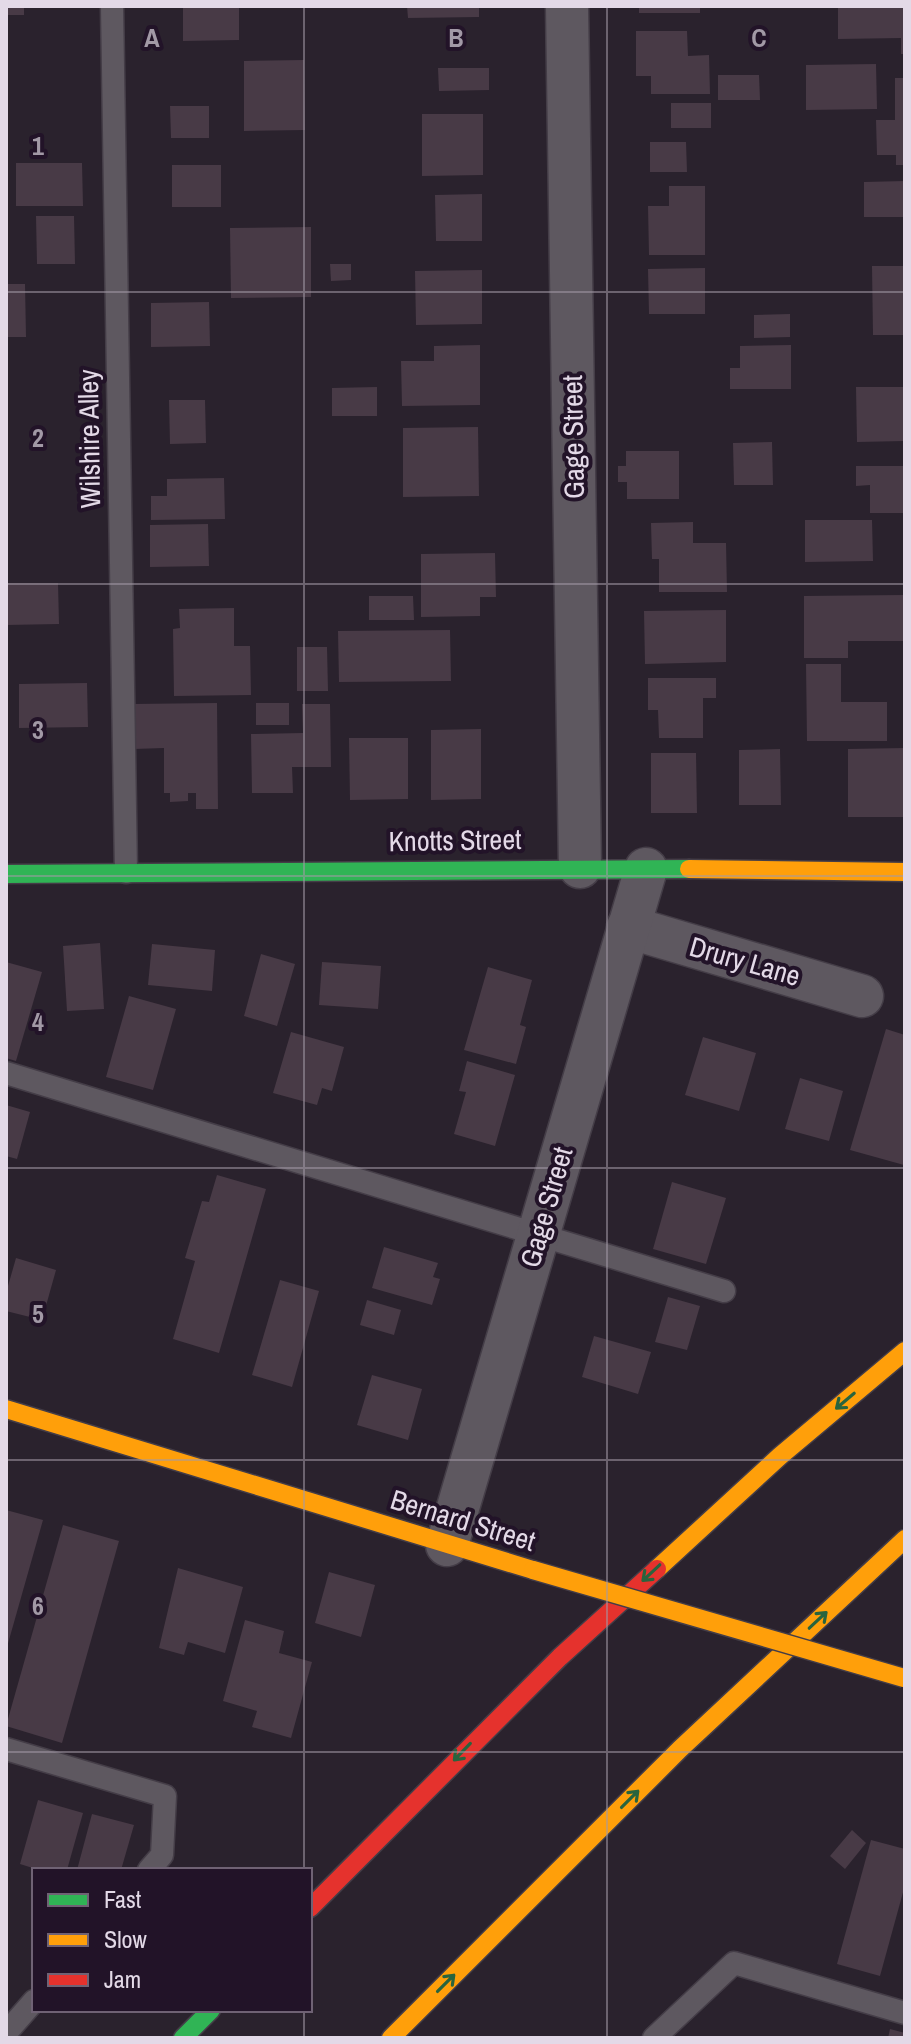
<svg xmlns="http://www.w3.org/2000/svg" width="911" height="2044" viewBox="0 0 911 2044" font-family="'Archivo Narrow',sans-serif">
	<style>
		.building { fill: #483a46 }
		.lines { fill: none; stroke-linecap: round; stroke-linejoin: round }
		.lane-casing { stroke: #443d47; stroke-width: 25 }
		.street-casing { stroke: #443d47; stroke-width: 45 }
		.fast-casing { stroke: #443d47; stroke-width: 21 }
		.slow-casing { stroke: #443d47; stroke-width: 21 }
		.jam-casing { stroke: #443d47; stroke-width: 21 }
		.lane { stroke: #5e5860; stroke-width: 22 }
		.street { stroke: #5e5860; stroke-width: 42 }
		.fast { stroke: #30b455; stroke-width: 18 }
		.slow { stroke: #ff9f0a; stroke-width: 18 }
		.jam { stroke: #e5322d; stroke-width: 18 }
		.slow-bridge-casing { stroke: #443d47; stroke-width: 21; stroke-linecap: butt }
		.slow-bridge { stroke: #ff9f0a; stroke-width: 18 }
		.oneway { stroke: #29643e }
		.grid { fill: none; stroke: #a299a6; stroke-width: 2; stroke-opacity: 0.55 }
		.labels { text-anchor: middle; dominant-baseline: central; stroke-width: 8; stroke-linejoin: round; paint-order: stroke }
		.street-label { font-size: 28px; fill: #e3d9e7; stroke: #221328 }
		.grid-label { font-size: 26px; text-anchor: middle; font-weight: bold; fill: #a299a6; stroke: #221328; stroke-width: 8; stroke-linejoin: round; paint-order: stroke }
	</style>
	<rect width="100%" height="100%" fill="#2a222d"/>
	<!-- building -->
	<g class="building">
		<rect x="6" y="6" width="18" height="9"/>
		<path d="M183 6H239V40L183 41Z"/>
		<path d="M407 6H479V17L408 18Z"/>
		<rect x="639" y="6" width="61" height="7"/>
		<path d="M838 6H905V54H901V38L838 39Z"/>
		<path d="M636 31H687L688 56 709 55 710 94H651V76H636Z"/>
		<path d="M304 60 305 130 244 131V61Z"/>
		<path d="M876 64 877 109 806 110V65Z"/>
		<path d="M438 68H489V90L439 91Z"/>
		<path d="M718 75H759L760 100H718Z"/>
		<path d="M895 78H905V165H896V155H877L876 120H895Z"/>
		<rect x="671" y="103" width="40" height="25"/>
		<path d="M170 106H209V138H171Z"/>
		<path d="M422 114H483V175L422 176Z"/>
		<path d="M650 142H686L687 172H650Z"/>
		<path d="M16 163H82L83 206H16Z"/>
		<rect x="172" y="165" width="49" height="42"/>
		<path d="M905 181V217H864V182Z"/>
		<path d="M669 186H705V255H649L648 206H669Z"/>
		<path d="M482 194V241H436L435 195Z"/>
		<path d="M36 216H74L75 264H37Z"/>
		<path d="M311 227V297L231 298 230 228Z"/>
		<path d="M330 264H351V280L331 281Z"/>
		<path d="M872 266H905V335H873Z"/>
		<path d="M705 268V314H649L648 269Z"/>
		<path d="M482 270V324L416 325 415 271Z"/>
		<path d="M6 284H25L26 337H6Z"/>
		<path d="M209 302 210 346 151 347V303Z"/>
		<path d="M790 314V337L754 338V315Z"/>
		<path d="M480 345V405L402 406 401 361H434V346Z"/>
		<path d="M791 345V389H730V368H740V346Z"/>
		<path d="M377 387V416H332V388Z"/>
		<path d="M856 387H905V441L857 442Z"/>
		<path d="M169 400H205L206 443 170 444Z"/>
		<path d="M478 427 479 496 403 497V428Z"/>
		<path d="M772 442 773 485H734L733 443Z"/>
		<path d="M626 451H679V499H627V482H618V466H626Z"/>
		<path d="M856 466H905V513H870V485L856 486Z"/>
		<path d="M224 478 225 519 151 520V496H167V479Z"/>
		<path d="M805 520H872L873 561 805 562Z"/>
		<path d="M693 522V543H726L727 592H659V559H652L651 523Z"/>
		<path d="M208 524 209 566 150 567V525Z"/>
		<path d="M495 553 496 597H480V616L421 617V554Z"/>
		<path d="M6 583H58L59 624 6 625Z"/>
		<path d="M904 595 905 641H848V658H804V596Z"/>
		<path d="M369 596H413L414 620H369Z"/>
		<path d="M234 608V646H250L251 695 174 696 173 629 180 628 179 609Z"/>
		<path d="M726 610V662L645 664 644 611Z"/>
		<path d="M450 630 451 681 339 682 338 631Z"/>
		<path d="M297 647H327L328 691H297Z"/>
		<path d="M806 664H841V702H887V741H807Z"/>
		<path d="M648 678H716V698H703V738H659L658 710H648Z"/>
		<path d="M87 683 88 727 19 728V684Z"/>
		<path d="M217 703 218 809H196V793H188V801L170 802V793H164V748L134 749 133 704Z"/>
		<rect x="256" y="703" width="33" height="22"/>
		<path d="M302 704H330L331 767H292L293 793H252L251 734 303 733Z"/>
		<path d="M481 729V799L431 800V730Z"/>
		<path d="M349 738H408V799L350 800Z"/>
		<path d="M905 748V817H848V749Z"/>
		<path d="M780 749 781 805H739V750Z"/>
		<path d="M651 753H696L697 813H651Z"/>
		<path d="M100 943 104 1009 67 1011 63 946Z"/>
		<path d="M152 944 215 950 212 991 148 985Z"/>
		<path d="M261 954 295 964 277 1026 244 1016Z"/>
		<path d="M6 962 42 972 16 1061 6 1058Z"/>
		<path d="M322 962 381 966 378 1009 319 1005Z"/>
		<path d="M488 967 532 980 520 1025 526 1027 516 1064 464 1050Z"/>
		<path d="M129 996 176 1009 153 1090 106 1077Z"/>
		<path d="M886 1029 905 1035 904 1165 850 1150Z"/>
		<path d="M291 1032 344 1047 332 1091 322 1088 317 1105 273 1093Z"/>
		<path d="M703 1037 756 1053 739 1111 685 1095Z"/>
		<path d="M467 1061 515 1075 495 1146 454 1134 466 1092 459 1091Z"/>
		<path d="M800 1078 843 1091 829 1141 785 1129Z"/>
		<path d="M6 1105 30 1112 17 1159 6 1156Z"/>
		<path d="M217 1175 266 1189 219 1353 173 1339 195 1261 185 1258 202 1201 209 1202Z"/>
		<path d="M672 1182 726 1198 706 1264 653 1249Z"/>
		<path d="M384 1247 438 1263 433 1277 440 1279 432 1305 372 1288Z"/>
		<path d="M16 1258 56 1270 42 1320 6 1311V1293Z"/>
		<path d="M280 1280 319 1291 292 1387 252 1375Z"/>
		<path d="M668 1297 700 1306 687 1350 655 1342Z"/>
		<path d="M367 1300 401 1310 394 1335 360 1325Z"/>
		<path d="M594 1336 651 1352 638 1394 582 1377Z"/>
		<path d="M372 1375 422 1389 408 1440 357 1425Z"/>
		<path d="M6 1510 43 1520 7 1647 6 1646Z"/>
		<path d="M63 1525 119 1541 62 1743 6 1726Z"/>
		<path d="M178 1568 243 1587 225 1653 188 1642 184 1655 159 1648Z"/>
		<path d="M329 1572 375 1585 361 1637 315 1623Z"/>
		<path d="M245 1620 284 1631 279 1653 312 1662 291 1738 252 1727 257 1711 223 1701Z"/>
		<path d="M38 1800 83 1813 67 1870H39L20 1864Z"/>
		<path d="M92 1814 134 1825 121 1870H77Z"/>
		<path d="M852 1830 866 1843 845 1869 830 1856Z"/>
		<path d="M871 1840 905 1849V1885L880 1976 837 1964Z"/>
		<path d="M890 2029 905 2033V2038H888Z"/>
	</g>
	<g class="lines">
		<!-- lane casing -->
		<g class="lane-casing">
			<g id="lane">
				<path d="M112 6 126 872"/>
				<path d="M6 1073 724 1291"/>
				<path d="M6 1749 165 1796 162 1855 149 1870"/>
				<path d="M6 2033 34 2001"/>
				<path d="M654 2038 734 1963 905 2013"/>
			</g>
		</g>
		<!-- street casing -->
		<g class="street-casing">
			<g id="street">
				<path d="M567 6 580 867"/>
				<path d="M628 927 862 996"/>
				<path d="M447 1545 646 869"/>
			</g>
		</g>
		<!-- fast casing -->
		<g class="fast-casing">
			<g id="fast">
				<path d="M6 874 689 869"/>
				<path d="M183 2038 211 2010"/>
			</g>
		</g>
		<!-- slow casing -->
		<g class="slow-casing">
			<g id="slow">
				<path d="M689 869 905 872"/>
				<path d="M6 1409 533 1570"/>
				<path d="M657 1569 780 1456 905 1351"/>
				<path d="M391 2038 680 1749 905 1539"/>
			</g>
		</g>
		<!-- jam casing -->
		<g class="jam-casing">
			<path id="jam" d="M310 1908 560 1657 657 1569"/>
		</g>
		<!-- lane -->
		<use href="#lane" class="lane"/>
		<!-- street -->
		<use href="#street" class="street"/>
		<!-- fast -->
		<use href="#fast" class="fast"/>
		<!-- slow -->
		<use href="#slow" class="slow"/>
		<!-- jam -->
		<use href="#jam" class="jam"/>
		<!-- slow-bridge casing -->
		<g class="slow-bridge-casing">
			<path id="slow-bridge" d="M533 1570 904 1678"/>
		</g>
		<!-- slow-bridge -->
		<use href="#slow-bridge" class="slow-bridge"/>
	</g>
	<!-- one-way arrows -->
	<defs><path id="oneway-shaft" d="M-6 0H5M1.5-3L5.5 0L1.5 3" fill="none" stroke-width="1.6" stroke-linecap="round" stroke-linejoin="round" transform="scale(2)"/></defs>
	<g class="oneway">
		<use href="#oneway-shaft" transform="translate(845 1401) rotate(140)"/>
		<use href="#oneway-shaft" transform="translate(651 1573) rotate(137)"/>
		<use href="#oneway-shaft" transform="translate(818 1620) rotate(-43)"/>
		<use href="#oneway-shaft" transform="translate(462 1752) rotate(134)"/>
		<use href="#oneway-shaft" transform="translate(630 1799) rotate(-45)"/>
		<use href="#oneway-shaft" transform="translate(446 1983) rotate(-45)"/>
	</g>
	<!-- grid -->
	<path class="grid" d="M304 6V1870M607 6V2038M6 292H905M6 584H905M6 876H905M6 1168H905M6 1460H905M6 1752H905M304 2010V2038"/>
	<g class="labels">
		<!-- street labels -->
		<g class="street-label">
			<text transform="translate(573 437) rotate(-91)">Gage Street</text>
			<text transform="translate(89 439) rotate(-91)">Wilshire Alley</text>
			<text transform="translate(455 840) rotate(-1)">Knotts Street</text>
			<text transform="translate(745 961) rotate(16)">Drury Lane</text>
			<text transform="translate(546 1207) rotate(-74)">Gage Street</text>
			<text transform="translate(463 1520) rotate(17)">Bernard Street</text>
		</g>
	</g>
	<g class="grid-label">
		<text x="152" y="47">A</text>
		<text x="456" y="47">B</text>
		<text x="759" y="47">C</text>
		<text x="38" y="155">1</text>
		<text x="38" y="447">2</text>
		<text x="38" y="739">3</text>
		<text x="38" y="1031">4</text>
		<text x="38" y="1323">5</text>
		<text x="38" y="1615">6</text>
	</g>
	<!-- border -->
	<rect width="911" height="2044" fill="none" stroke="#e3d9e7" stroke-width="16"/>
	<!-- legend -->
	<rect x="32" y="1868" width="280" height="144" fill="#221328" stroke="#6f6274" stroke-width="2"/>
	<rect x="48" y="1894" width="40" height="12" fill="#30b455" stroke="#6f6274" stroke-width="2"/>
	<text x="104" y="1908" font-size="24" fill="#e3d9e7">Fast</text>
	<rect x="48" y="1934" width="40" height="12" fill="#ff9f0a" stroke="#6f6274" stroke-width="2"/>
	<text x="104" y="1948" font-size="24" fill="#e3d9e7">Slow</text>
	<rect x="48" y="1974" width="40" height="12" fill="#e5322d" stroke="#6f6274" stroke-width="2"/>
	<text x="104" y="1988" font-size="24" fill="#e3d9e7">Jam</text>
</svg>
